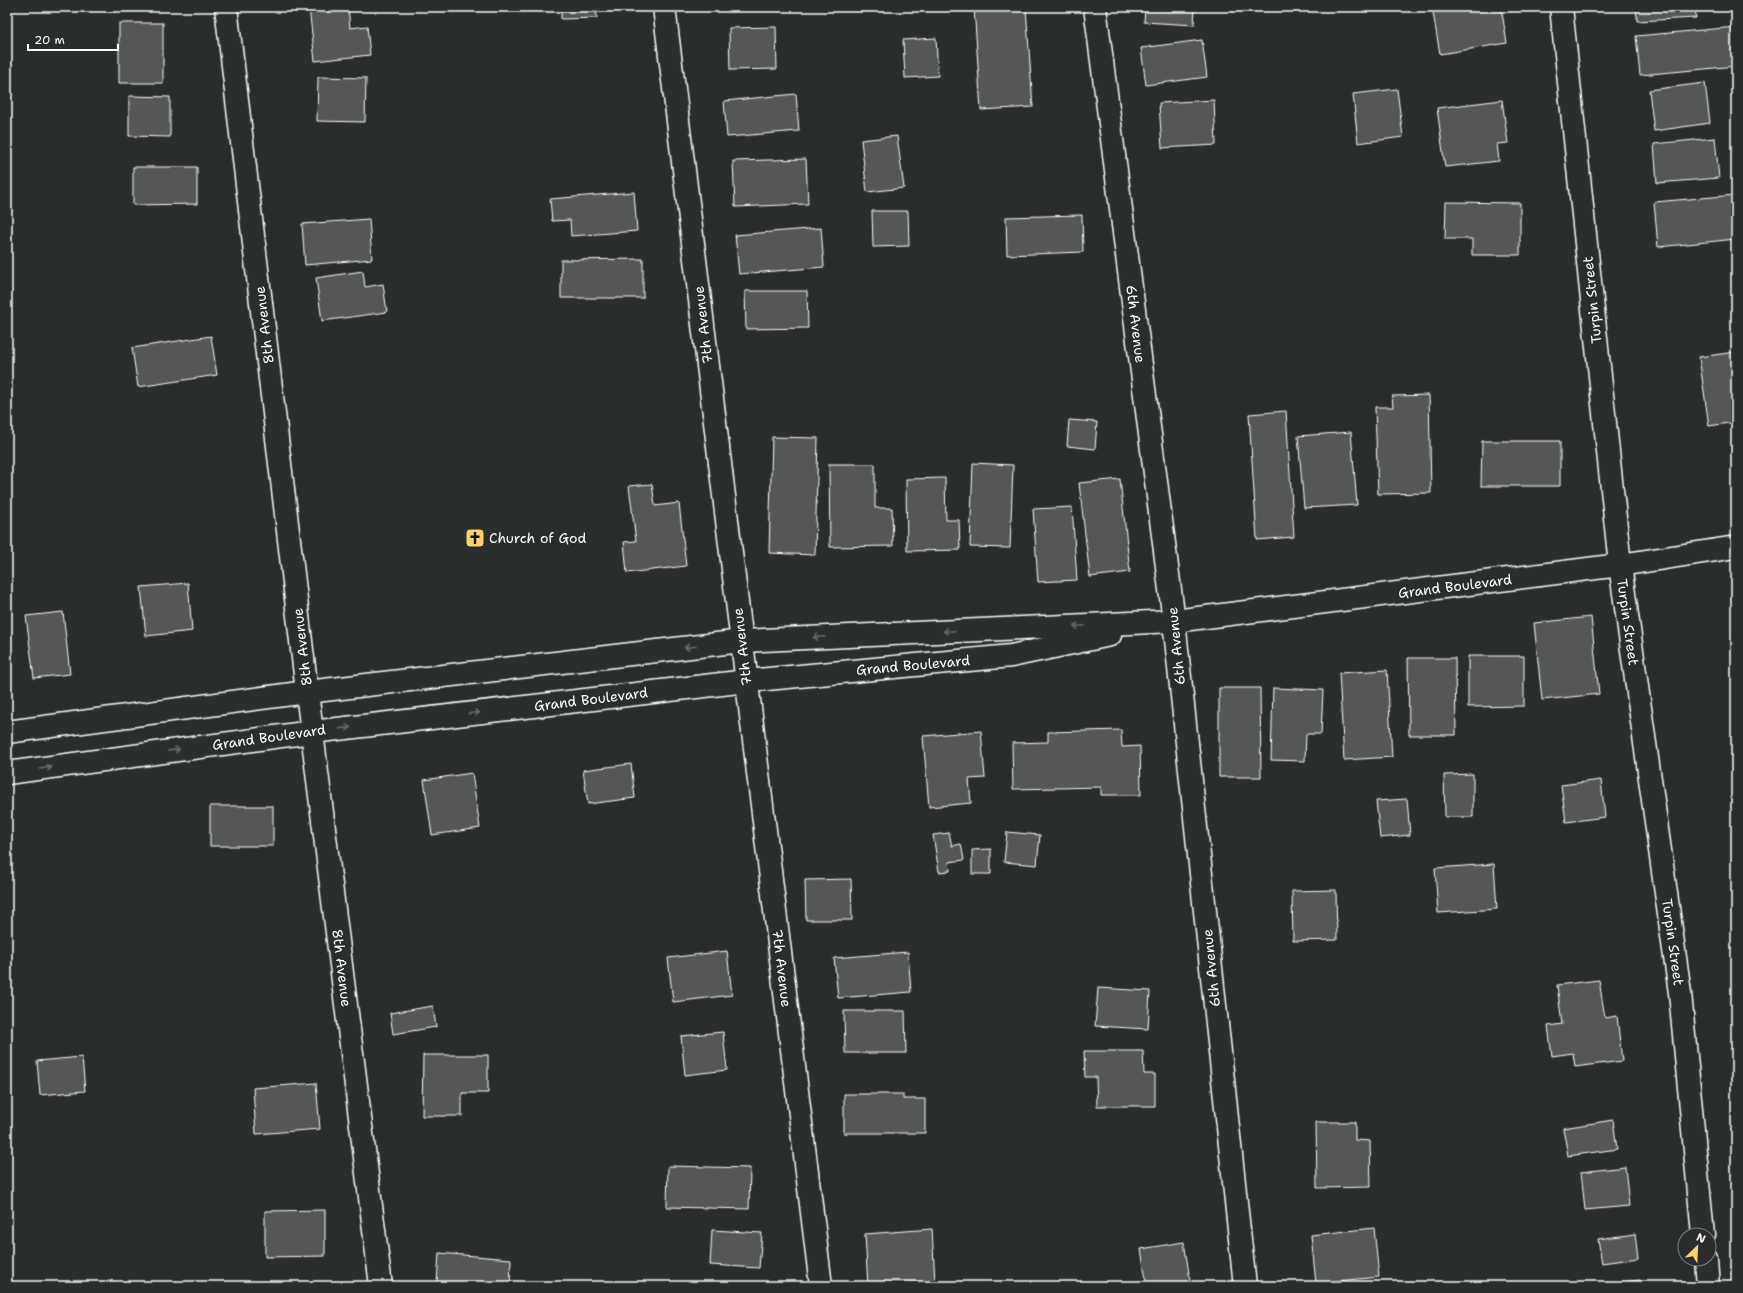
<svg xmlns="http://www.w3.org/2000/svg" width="1743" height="1293" viewBox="0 0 1743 1293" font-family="'Shantell Sans',sans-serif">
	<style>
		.building { fill: #555758; stroke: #fff }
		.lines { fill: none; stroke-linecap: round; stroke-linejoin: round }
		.minor-casing { stroke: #fff; stroke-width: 25 }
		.minor { stroke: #2a2d2e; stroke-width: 22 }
		.oneway { stroke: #6a6c6d }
		.labels { text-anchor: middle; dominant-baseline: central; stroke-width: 3.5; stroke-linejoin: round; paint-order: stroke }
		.street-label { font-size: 14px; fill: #fff; stroke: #2a2d2e }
		.poi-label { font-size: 14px; fill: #fff; stroke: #2a2d2e; text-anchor: start }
	</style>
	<rect width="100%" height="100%" fill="#2a2d2e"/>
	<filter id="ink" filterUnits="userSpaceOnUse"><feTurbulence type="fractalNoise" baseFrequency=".025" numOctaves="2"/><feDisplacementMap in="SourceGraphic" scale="8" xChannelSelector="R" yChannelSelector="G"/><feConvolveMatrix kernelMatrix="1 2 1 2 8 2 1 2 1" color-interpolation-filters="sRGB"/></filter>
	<g filter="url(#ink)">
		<!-- building -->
		<g class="building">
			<path d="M109 7H141L110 12Z"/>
			<path d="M309 7H348L350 28 367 26 370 55 315 61Z"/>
			<path d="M561 7H596L597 18 561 19Z"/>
			<path d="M974 7H1026L1033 107 981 110Z"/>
			<path d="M1145 7H1195L1194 25 1144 22Z"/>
			<path d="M1432 7H1501L1507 43 1440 54Z"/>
			<path d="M1636 7H1695L1696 18 1637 21Z"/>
			<rect x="119" y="23" width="44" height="60"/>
			<path d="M776 27 777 69 730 70 729 28Z"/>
			<path d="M1736 27V66L1640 75 1636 36Z"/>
			<path d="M936 38 938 76 905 78 903 40Z"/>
			<path d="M1202 40 1207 77 1146 85 1141 48Z"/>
			<path d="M318 77 366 78 365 122 317 121Z"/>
			<path d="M1705 83 1710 123 1654 131 1649 90Z"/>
			<path d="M1397 89 1403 137 1358 143 1353 94Z"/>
			<path d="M796 94 799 131 727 137 724 101Z"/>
			<path d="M129 96 170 97V137L129 136Z"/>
			<path d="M1214 100 1216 145 1162 148 1159 103Z"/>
			<path d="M1502 100 1508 143 1497 144 1499 161 1445 167 1437 108Z"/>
			<path d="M897 136 904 188 867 192 861 140Z"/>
			<path d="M1715 138 1719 178 1657 183 1654 144Z"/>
			<path d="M806 159 808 204 735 207 733 161Z"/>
			<path d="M133 167H197V204L133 205Z"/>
			<path d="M634 192 637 231 571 236 570 220 552 221 550 199Z"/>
			<path d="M1736 195V239L1658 247 1654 202Z"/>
			<path d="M1446 202 1520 203V255H1472V239H1445Z"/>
			<path d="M872 211H908L909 246 873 247Z"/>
			<path d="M1082 215 1083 252 1007 255 1006 217Z"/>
			<path d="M369 219 372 259 305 265 302 224Z"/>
			<path d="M821 228 824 267 739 274 735 235Z"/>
			<path d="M643 259V298H561V260Z"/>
			<path d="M363 271 365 287 383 284 387 312 322 321 316 278Z"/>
			<path d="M745 291H807L808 328 746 329Z"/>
			<path d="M211 336 217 375 138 387 132 348Z"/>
			<path d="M1736 352V422L1709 426 1699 357Z"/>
			<path d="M1429 395 1431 493 1378 494 1375 407H1393L1392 396Z"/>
			<path d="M1286 411 1294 537 1257 540 1249 414Z"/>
			<path d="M1069 420 1097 422 1095 449 1067 446Z"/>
			<path d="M1351 432 1357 505 1304 508 1298 436Z"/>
			<path d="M772 437 818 438 815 555 769 553Z"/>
			<path d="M1482 441H1560V486H1481Z"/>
			<path d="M973 463 1013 465 1010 548 970 547Z"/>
			<path d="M829 464H875V508H892L893 546 830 547Z"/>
			<path d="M945 478 946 520H959L960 550 907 551 906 479Z"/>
			<path d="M1120 479 1130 572 1090 577 1079 483Z"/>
			<path d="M652 484 655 506 679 503 686 566 627 573 624 542 636 541 629 486Z"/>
			<path d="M1072 507 1077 580 1038 582 1033 509Z"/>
			<path d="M188 583 192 631 146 636 141 587Z"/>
			<path d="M63 612 70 674 34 678 26 616Z"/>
			<path d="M1591 617 1599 694 1542 700 1534 623Z"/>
			<path d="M1468 656H1524V706L1468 707Z"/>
			<path d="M1408 658H1455L1456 735H1409Z"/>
			<path d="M1387 670 1392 757 1344 760 1339 673Z"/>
			<path d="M1219 688H1260L1261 777H1219Z"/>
			<path d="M1273 688 1323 690 1321 734H1306L1305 761 1271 760Z"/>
			<path d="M1121 730 1122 747 1140 746 1141 795H1101V787L1013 789 1012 743 1048 742V732Z"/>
			<path d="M981 731 985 778 969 779 971 803 929 807 923 736Z"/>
			<path d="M631 764 635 798 588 804 583 770Z"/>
			<path d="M472 773 480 828 432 835 424 780Z"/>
			<path d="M1473 774V817H1445L1444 775Z"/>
			<path d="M1601 780 1605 817 1566 822 1561 785Z"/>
			<path d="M1407 799 1410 835 1380 838 1376 801Z"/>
			<rect x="210" y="806" width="63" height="40"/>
			<path d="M1007 832 1040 835 1037 865 1004 862Z"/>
			<path d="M949 833 952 846 961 844 964 860 949 862 950 871 939 872 933 835Z"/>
			<path d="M991 849V874H972V850Z"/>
			<path d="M1494 864 1497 909 1438 913 1435 868Z"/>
			<path d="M851 879 852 920H806L805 880Z"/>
			<path d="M1336 890 1337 940 1293 941 1292 891Z"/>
			<path d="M727 951 732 995 673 1002 668 958Z"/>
			<path d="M908 952 911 992 838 998 834 958Z"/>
			<path d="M1599 980 1605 1018 1617 1016 1622 1061 1575 1067 1573 1053 1552 1056 1548 1026 1562 1024 1557 985Z"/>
			<path d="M1098 988 1150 991 1148 1029 1095 1026Z"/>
			<path d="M433 1006 436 1027 393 1034 390 1013Z"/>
			<path d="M844 1011H905L906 1053H845Z"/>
			<path d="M723 1032 727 1070 685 1075 681 1036Z"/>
			<path d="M1084 1051H1143L1144 1074H1155V1106H1097L1096 1077H1085Z"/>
			<path d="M423 1055H488V1093H462V1116H422Z"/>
			<path d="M82 1057 85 1091 40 1095 37 1061Z"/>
			<path d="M316 1083 320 1129 256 1134 253 1088Z"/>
			<path d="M844 1094H903V1099H925V1133H844Z"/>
			<path d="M1613 1120 1617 1149 1568 1156 1563 1128Z"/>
			<path d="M1316 1122H1355V1140L1370 1141 1371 1187 1317 1188Z"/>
			<path d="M668 1166 750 1168 749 1209 667 1207Z"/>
			<path d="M1625 1167 1629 1206 1585 1210 1581 1172Z"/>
			<path d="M325 1210V1256L265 1257V1211Z"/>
			<path d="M1374 1228 1379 1277 1316 1283 1311 1235Z"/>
			<path d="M932 1229 935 1282 910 1283V1286H868L865 1234Z"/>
			<path d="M712 1230 762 1233 759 1268 710 1265Z"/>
			<path d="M1635 1234 1638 1258 1602 1263 1598 1239Z"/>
			<path d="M1184 1242 1191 1286H1147L1141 1249Z"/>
			<path d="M439 1253 511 1259 510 1286H480L437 1283Z"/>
			<path d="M1640 1280V1286H1601V1284Z"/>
		</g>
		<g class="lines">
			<!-- minor casing -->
			<g class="minor-casing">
				<g id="minor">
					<path d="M226 7 307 692 381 1286"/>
					<path d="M664 7 821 1286"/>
					<path d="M1095 7 1174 621 1245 1286"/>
					<path d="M1561 7 1620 565 1680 993 1703 1235"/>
					<path d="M7 732 307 692 742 641 1174 621 1620 565 1736 547"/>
					<path d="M7 773 312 732 747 681 1011 656 1110 635"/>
					<path d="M1706 1259 1708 1286"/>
				</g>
			</g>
			<!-- minor -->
			<use href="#minor" class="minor"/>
		</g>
		<!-- one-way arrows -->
		<defs><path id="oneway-shaft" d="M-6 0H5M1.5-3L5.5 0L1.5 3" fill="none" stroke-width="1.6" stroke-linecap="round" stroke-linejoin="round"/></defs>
		<g class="oneway">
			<use href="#oneway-shaft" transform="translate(1079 626) rotate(177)"/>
			<use href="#oneway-shaft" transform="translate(949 631) rotate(177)"/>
			<use href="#oneway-shaft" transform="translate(819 637) rotate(177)"/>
			<use href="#oneway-shaft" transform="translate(690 647) rotate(173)"/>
			<use href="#oneway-shaft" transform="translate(474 713) rotate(-7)"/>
			<use href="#oneway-shaft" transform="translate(345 728) rotate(-7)"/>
			<use href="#oneway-shaft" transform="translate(174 750) rotate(-8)"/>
			<use href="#oneway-shaft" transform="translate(46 768) rotate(-8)"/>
		</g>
	</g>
	<!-- icons -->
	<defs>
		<g id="church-square" transform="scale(1)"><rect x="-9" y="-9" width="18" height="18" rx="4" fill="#ffd166" stroke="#2a2d2e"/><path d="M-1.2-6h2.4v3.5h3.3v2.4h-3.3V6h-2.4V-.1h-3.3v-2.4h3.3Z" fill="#111"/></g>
	</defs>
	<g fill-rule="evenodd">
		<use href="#church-square" x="475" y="538"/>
	</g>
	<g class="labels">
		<!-- street labels -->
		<g class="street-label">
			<text transform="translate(1592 300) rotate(-96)">Turpin Street</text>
			<text transform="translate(1136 324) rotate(83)">6th Avenue</text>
			<text transform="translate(264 325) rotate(-97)">8th Avenue</text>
			<text transform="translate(703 325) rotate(-97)">7th Avenue</text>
			<text transform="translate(1455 586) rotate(-7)">Grand Boulevard</text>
			<text transform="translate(1628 622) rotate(82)">Turpin Street</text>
			<text transform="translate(1176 646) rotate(-96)">6th Avenue</text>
			<text transform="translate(302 647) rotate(-97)">8th Avenue</text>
			<text transform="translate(742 647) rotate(-97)">7th Avenue</text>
			<text transform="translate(913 665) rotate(-5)">Grand Boulevard</text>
			<text transform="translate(591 699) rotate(-7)">Grand Boulevard</text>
			<text transform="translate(269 737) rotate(-8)">Grand Boulevard</text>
			<text transform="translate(1673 942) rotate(82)">Turpin Street</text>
			<text transform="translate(342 968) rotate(83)">8th Avenue</text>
			<text transform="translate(782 968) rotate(83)">7th Avenue</text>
			<text transform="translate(1211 968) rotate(-96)">6th Avenue</text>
		</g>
		<!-- poi labels -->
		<g class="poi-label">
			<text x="489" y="538">Church of God</text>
		</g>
	</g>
	<!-- margin -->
	<rect width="1743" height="1293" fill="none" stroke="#2a2d2e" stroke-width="24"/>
	<rect x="12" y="12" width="1719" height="1269" fill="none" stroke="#fff" stroke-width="1.5" filter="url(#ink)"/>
	<!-- north arrow -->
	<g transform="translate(1697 1247) rotate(24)"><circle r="19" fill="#2a2d2e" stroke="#7f8182"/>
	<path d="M0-3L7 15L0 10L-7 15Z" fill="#ffd166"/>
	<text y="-6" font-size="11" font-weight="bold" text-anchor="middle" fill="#ffffff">N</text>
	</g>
	<!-- scale -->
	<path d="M28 44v6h90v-6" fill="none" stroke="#ffffff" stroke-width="2"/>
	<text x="34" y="44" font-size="12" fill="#ffffff" stroke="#2a2d2e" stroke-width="3" paint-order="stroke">20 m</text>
</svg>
